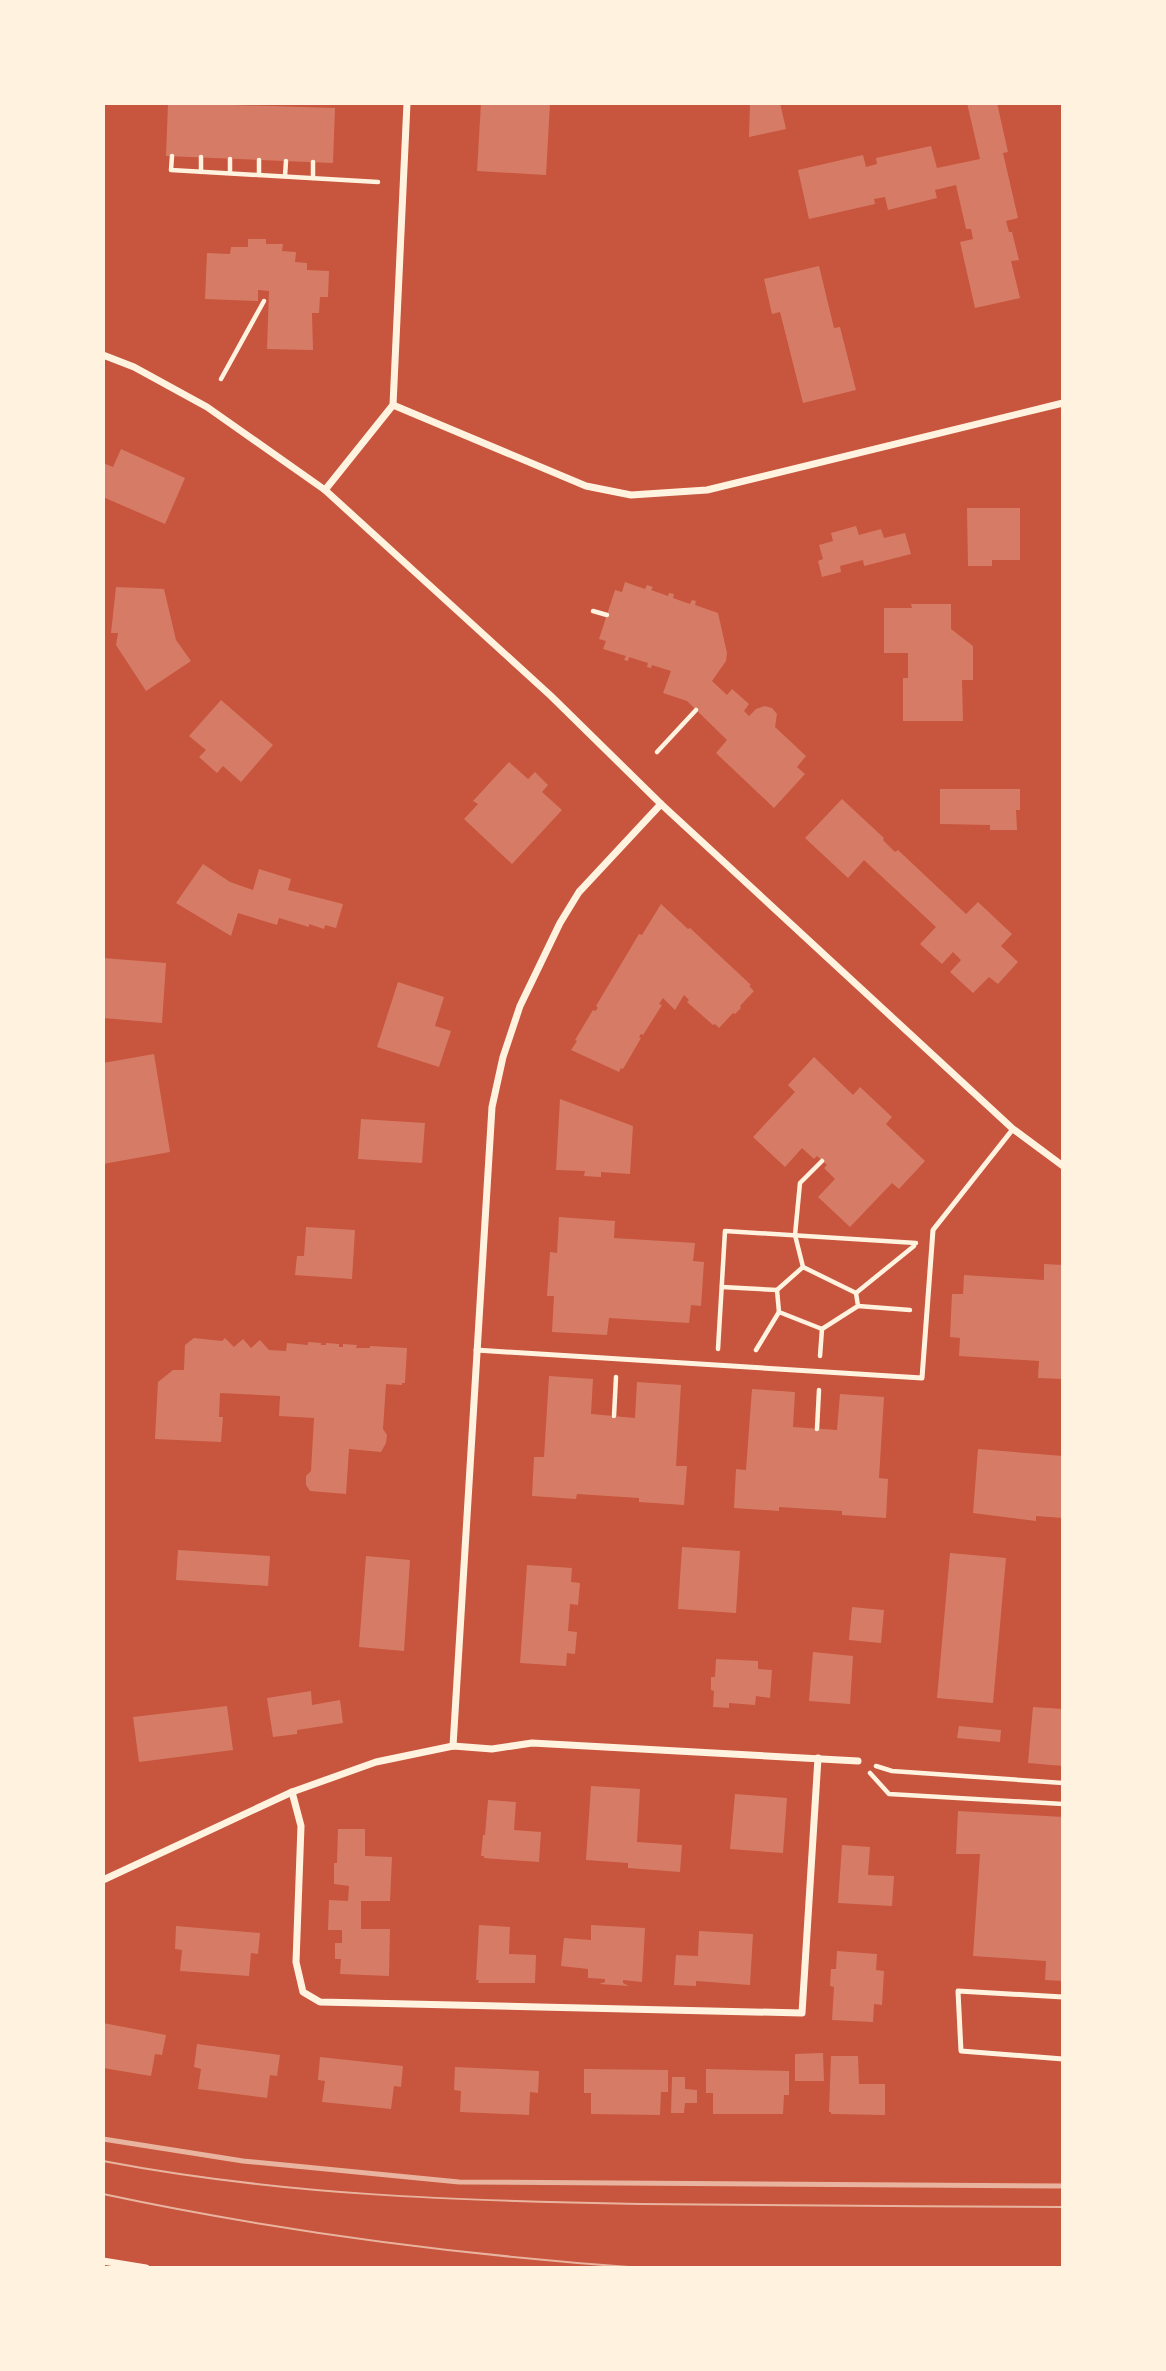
<svg xmlns="http://www.w3.org/2000/svg" width="1166" height="2371" viewBox="0 0 1166 2371" font-family="Poppins,sans-serif">
	<style>
		.building { fill: #d67c66 }
		.lines { fill: none; stroke-linecap: round; stroke-linejoin: round }
		.path { stroke: #fff3e0; stroke-width: 4.5 }
		.service { stroke: #fff3e0; stroke-width: 5 }
		.minor { stroke: #fff3e0; stroke-width: 7 }
		.tram { stroke: #e9b49f; stroke-width: 2 }
		.rail { stroke: #e9b49f; stroke-width: 5 }
	</style>
	<rect width="100%" height="100%" fill="#c8553d"/>
	<!-- building -->
	<g class="building">
		<path d="M168 103 335 108 333 163 166 156Z"/>
		<path d="M481 103H550L546 175 477 171Z"/>
		<path d="M750 103H780L786 129 749 137Z"/>
		<path d="M967 103H997L1008 152 1003 153 1018 218 1006 221 1009 232H1012L1019 260 1011 261 1020 298 975 308 960 242 973 239 971 229H966L956 185 935 190 937 198 888 210 885 197 874 199 875 204 809 219 798 170 863 155 866 167 877 164 876 158 931 146 937 168 980 159Z"/>
		<path d="M248 239H266V244H283L282 251 296 252 295 262 307 263V270L329 271 328 297H320L319 313H312L313 350 267 349 269 291 258 290V301L205 299 207 253 230 254 231 247H248Z"/>
		<path d="M819 266 834 328 840 327 856 390 803 403 780 312 772 314 764 279Z"/>
		<path d="M121 449 185 478 165 524 103 497V463L113 467Z"/>
		<path d="M967 508H1020V560H992V566H968Z"/>
		<path d="M856 526 859 535 881 529 884 538 905 533 911 554 864 566 863 560 840 566 841 572 822 577 818 561 823 559 819 545 833 541 831 533Z"/>
		<path d="M625 582 645 589 647 585 653 587 651 590 668 596 669 593 674 594 673 598 690 604 692 600 696 601 695 605 718 613 727 653 726 661 712 681 727 695 732 689 749 704 744 711 749 716 756 709 765 706 772 708 777 714 775 727 806 756 797 767 805 774 774 808 716 753 727 740 687 701 663 693 671 671 652 665 651 668 647 667 648 663 629 657 628 661 624 660 626 656 603 649 606 641 599 639 615 590 622 592Z"/>
		<path d="M116 587 164 589 176 640 191 661 146 691 116 645 118 633H111Z"/>
		<path d="M911 604H951V629L973 646V680H962L963 721H903V678H908V653H884V608H912Z"/>
		<path d="M221 700 273 745 241 782 223 766 217 773 199 757 206 750 189 736Z"/>
		<path d="M509 762 528 779 535 772 548 785 542 792 562 810 512 864 464 819 478 804 473 801Z"/>
		<path d="M940 789H1020V810H1016L1017 830H990V825L940 824Z"/>
		<path d="M842 799 884 838 883 840 895 852 898 850 966 914 978 902 1012 934 1001 946 1018 962 998 984 989 977 973 993 950 972 961 960 953 952 942 964 920 944 936 927 864 860 848 878 805 838Z"/>
		<path d="M203 864 230 882 253 890 259 869 291 879 288 890 343 904 336 928 325 925 324 929 309 924V927L279 918 277 925 238 913 231 936 176 903Z"/>
		<path d="M661 904 688 929 690 928 751 985 749 986 754 991 740 1006 741 1008 735 1014 733 1013 719 1028 715 1024 713 1025 687 1002 689 1000 684 995 675 1010 663 998 659 1004 662 1005 643 1035 641 1034 639 1037 641 1038 623 1069 621 1068 619 1072 571 1050 577 1041 575 1040 593 1010 595 1011 598 1008 596 1006 639 934 642 935Z"/>
		<path d="M103 958 166 963 162 1023 103 1018Z"/>
		<path d="M398 982 444 997 435 1026 451 1031 439 1067 377 1047Z"/>
		<path d="M154 1054 170 1152 103 1164V1063Z"/>
		<path d="M814 1057 853 1095 860 1087 892 1117 886 1124 925 1161 899 1189 892 1183 850 1227 818 1197 835 1179 824 1168 827 1165 817 1156 814 1159 802 1148 785 1167 753 1137 795 1092 788 1085Z"/>
		<path d="M560 1099 633 1126 630 1174 601 1172V1177L584 1176 585 1171 556 1170Z"/>
		<path d="M361 1119 425 1123 422 1163 358 1159Z"/>
		<path d="M559 1217 615 1221 614 1238 695 1243 693 1261 704 1262 701 1306 691 1305 689 1323 609 1318 607 1335 552 1332 554 1296H547L550 1252 557 1253Z"/>
		<path d="M306 1227 355 1230 352 1279 295 1275 297 1256H304Z"/>
		<path d="M1044 1264 1063 1265V1379L1038 1378 1039 1361 959 1356 960 1338 950 1337 952 1294H963L964 1275 1044 1280Z"/>
		<path d="M194 1338 222 1341 225 1338 234 1347 243 1339 251 1348 260 1340 269 1350 286 1351 287 1343 308 1345V1342L321 1343V1345H326V1343L339 1344V1347H343V1344L357 1345 356 1348H370V1346L407 1348 405 1383H402V1385L386 1384 383 1429 387 1435 386 1443 381 1452 349 1449 346 1494 310 1491 306 1485V1476L311 1471 314 1418 279 1416 280 1396 220 1393 219 1417H223L221 1442 155 1439 158 1382 173 1370H184L185 1345Z"/>
		<path d="M549 1376 593 1379 591 1414 635 1418 637 1382 681 1385 676 1466H687L684 1505 639 1502V1498L577 1494 576 1499 532 1496 534 1457H544Z"/>
		<path d="M752 1389 795 1392 793 1427 837 1430 840 1394 884 1397 879 1478 888 1479 886 1518 842 1515V1511L779 1507V1511L734 1508 736 1469 746 1470Z"/>
		<path d="M978 1449 1063 1456V1518L1036 1516V1521L973 1513Z"/>
		<path d="M682 1547 740 1551 736 1613 678 1609Z"/>
		<path d="M178 1550 270 1556 268 1586 176 1580Z"/>
		<path d="M950 1553 1006 1558 993 1703 937 1698Z"/>
		<path d="M366 1556 410 1560 404 1651 359 1647Z"/>
		<path d="M527 1565 572 1568 571 1582 580 1583 578 1605 570 1604 569 1618 568 1631 577 1632 575 1654 567 1653 566 1666 520 1663Z"/>
		<path d="M852 1607 884 1610 881 1643 849 1640Z"/>
		<path d="M813 1652 853 1656 850 1704 809 1701Z"/>
		<path d="M716 1659 758 1661V1669L772 1670 770 1698 756 1696 755 1705 729 1703V1708L713 1707 714 1691 711 1690V1677H715Z"/>
		<path d="M311 1691 312 1705 340 1700 343 1723 297 1730V1734L273 1737 267 1698Z"/>
		<path d="M227 1706 233 1750 139 1762 133 1717Z"/>
		<path d="M1033 1707 1063 1709V1766L1028 1763Z"/>
		<path d="M959 1726 1001 1730 1000 1742 957 1738Z"/>
		<path d="M591 1786 640 1789 637 1842 682 1845 680 1872 628 1868V1863L586 1860Z"/>
		<path d="M735 1794 787 1798 783 1853 730 1849Z"/>
		<path d="M488 1800 516 1802 514 1830 541 1832 539 1862 484 1858V1856H481L483 1835H485Z"/>
		<path d="M958 1811 1063 1817V1981L1045 1980 1046 1961 973 1956 980 1854H956Z"/>
		<path d="M338 1829H365V1856L392 1857 390 1901H361V1929H390L389 1976 340 1974 341 1959H335V1943H342V1930H328L329 1900 348 1901 349 1886 334 1884V1863H337Z"/>
		<path d="M842 1845 870 1847 868 1875 894 1876 892 1906 838 1903Z"/>
		<path d="M479 1925 510 1927 509 1954 536 1955 535 1983H478L479 1980H476Z"/>
		<path d="M591 1925 645 1928 642 1982 623 1980V1983L629 1986 599 1984 605 1982V1979L588 1978V1969L561 1966 564 1938 591 1940Z"/>
		<path d="M176 1926 260 1933 258 1954 251 1953 249 1976 180 1971 182 1950 175 1949Z"/>
		<path d="M699 1931 753 1934 750 1985 696 1981V1986L674 1985 676 1955 698 1956Z"/>
		<path d="M837 1951 877 1954 876 1970 884 1971 882 2005 874 2004 873 2022 832 2020 834 1987 830 1986 831 1969H836Z"/>
		<path d="M103 2023 166 2035 162 2055 155 2054 151 2076 103 2068Z"/>
		<path d="M197 2044 280 2055 277 2076 270 2075 267 2098 198 2089 201 2069 194 2067Z"/>
		<path d="M823 2053 824 2081H795V2054Z"/>
		<path d="M831 2056H858L859 2084H885V2115L831 2114V2112H829Z"/>
		<path d="M320 2057 403 2066 401 2087 394 2086 391 2109 322 2102 325 2081 318 2080Z"/>
		<path d="M455 2067 539 2071 538 2093 530 2092 529 2115 460 2112 461 2091 454 2090Z"/>
		<path d="M584 2069 668 2070V2092H661L660 2115 591 2114V2093H584Z"/>
		<path d="M706 2069 789 2071V2095H784L783 2114H713V2093H706Z"/>
		<path d="M672 2077H685V2089L697 2090V2103H685L684 2113H671Z"/>
	</g>
	<g class="lines">
		<!-- path -->
		<g class="path">
			<path d="M172 156 171 170 378 182"/>
			<path d="M313 162V178"/>
			<path d="M201 172V157"/>
			<path d="M230 173V159"/>
			<path d="M259 175V160"/>
			<path d="M285 176 286 161"/>
			<path d="M221 379 264 301"/>
			<path d="M593 611 607 615"/>
			<path d="M657 752 696 710"/>
			<path d="M822 1161 800 1183 795 1235 803 1267 856 1293 914 1246"/>
			<path d="M722 1287 777 1290 803 1267"/>
			<path d="M777 1290 779 1312 822 1329 858 1306 856 1293"/>
			<path d="M858 1306 910 1310"/>
			<path d="M718 1349 725 1231 916 1243"/>
			<path d="M756 1350 779 1312"/>
			<path d="M820 1356 822 1329"/>
			<path d="M614 1416 616 1377"/>
			<path d="M817 1429 819 1390"/>
			<path d="M876 1766 892 1771 1063 1783"/>
			<path d="M870 1773 889 1794 1063 1804"/>
		</g>
		<!-- service -->
		<g class="service">
			<path d="M476 1350 922 1378 933 1230 1013 1129"/>
			<path d="M1063 1997 958 1991 961 2051 1063 2059"/>
		</g>
		<!-- minor -->
		<g class="minor">
			<path d="M103 355 134 367 207 407 325 490 551 696 661 804 1013 1129 1063 1166"/>
			<path d="M393 405 586 486 631 495 707 490 1063 403"/>
			<path d="M325 490 393 405 407 103"/>
			<path d="M453 1746 492 1107 503 1057 520 1006 560 923 579 892 661 804"/>
			<path d="M292 1792 301 1826 296 1962 303 1992 320 2002 802 2013 818 1758"/>
			<path d="M103 1880 292 1792 376 1762 453 1746 492 1749 532 1743 858 1761"/>
			<path d="M103 2261 146 2268"/>
		</g>
		<!-- tram -->
		<g class="tram">
			<path d="M103 2161C280 2195 461 2201 640 2204 781 2206 922 2206 1063 2207"/>
			<path d="M103 2194C281 2232 461 2255 642 2268"/>
		</g>
		<!-- rail -->
		<path class="rail" d="M103 2139 243 2161 459 2182 1063 2186"/>
	</g>
	<!-- border -->
	<rect width="1166" height="2371" fill="none" stroke="#fff3e0" stroke-width="210"/>
</svg>
